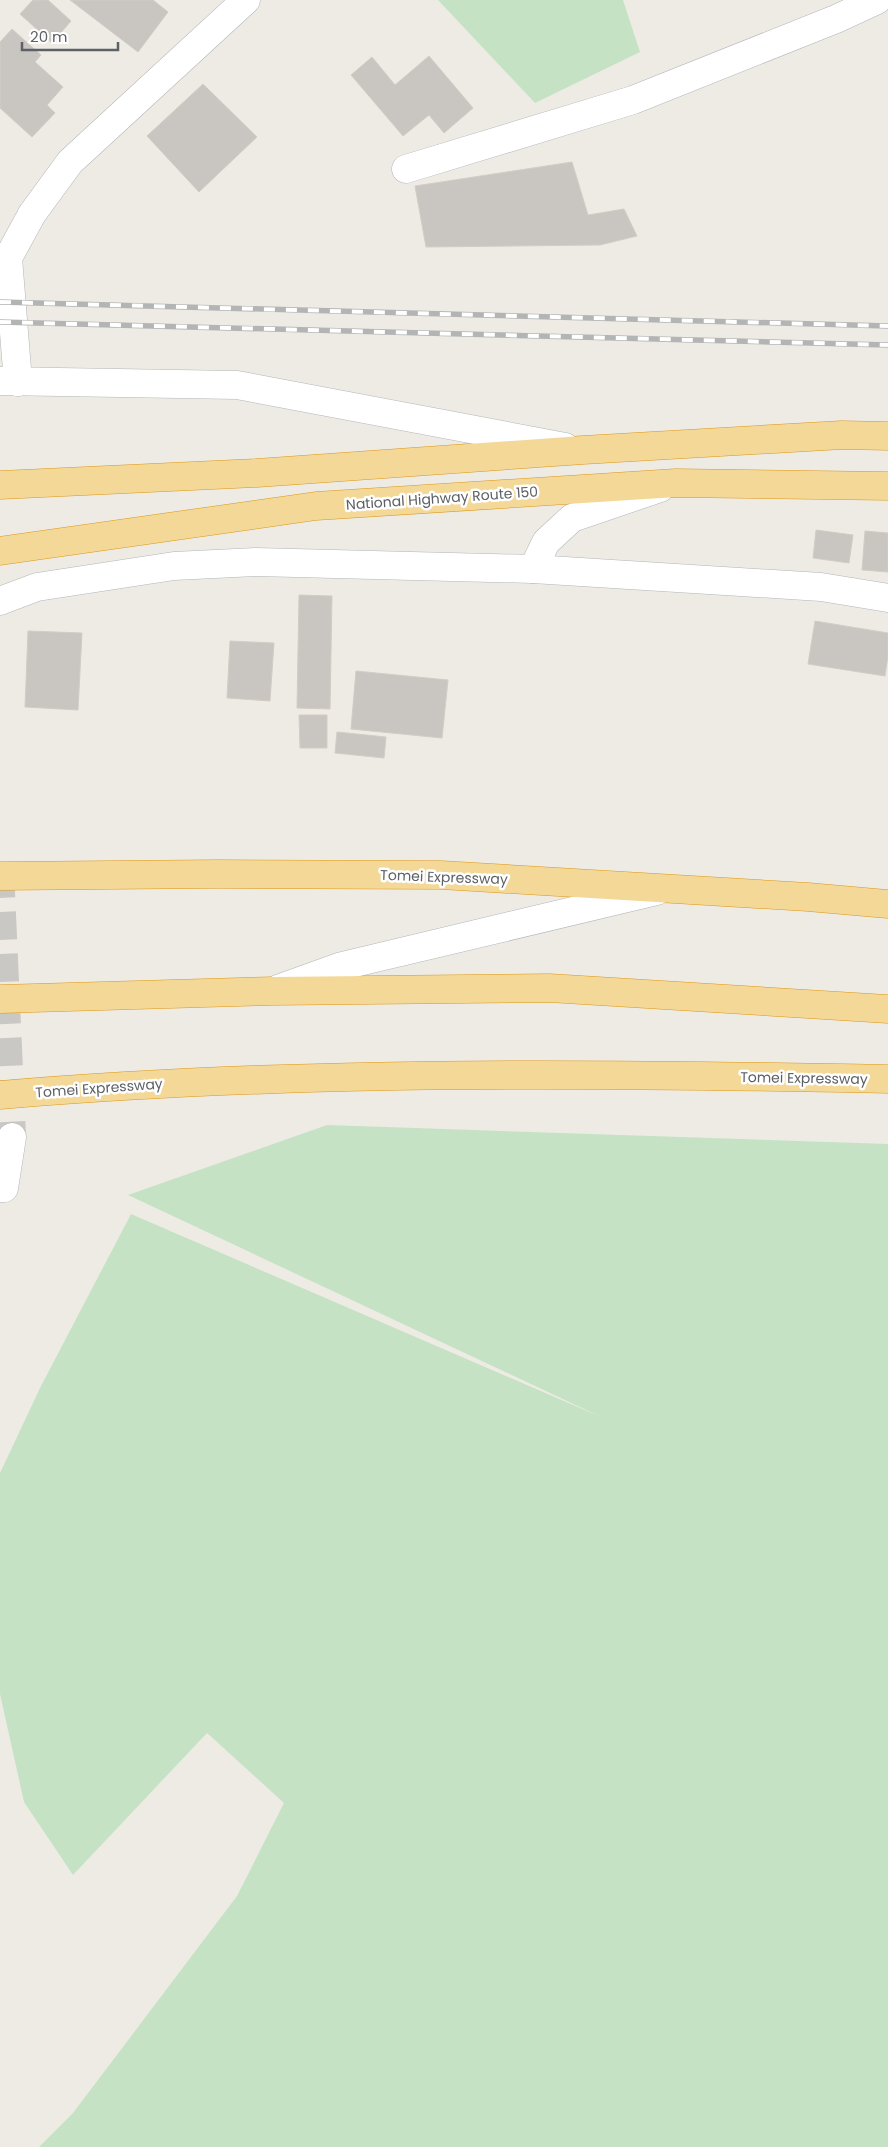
<svg xmlns="http://www.w3.org/2000/svg" width="888" height="2147" viewBox="0 0 888 2147" font-family="Poppins,sans-serif">
	<style>
		.green { fill: #c5e3c4 }
		.building { fill: #c9c6c2; stroke: #d2cdc4 }
		.lines { fill: none; stroke-linecap: round; stroke-linejoin: round }
		.minor-tunnel { stroke: #cac8c5; stroke-width: 28; stroke-dasharray: 28 14; stroke-linecap: butt }
		.minor-casing { stroke: #b2b5b9; stroke-width: 29 }
		.highway-casing { stroke: #dd9716; stroke-width: 29 }
		.minor { stroke: #fff; stroke-width: 28 }
		.highway { stroke: #f3d897; stroke-width: 28 }
		.rail-casing { stroke: #b3b4b4; stroke-width: 5.5 }
		.rail { stroke: #fff; stroke-width: 4; stroke-dasharray: 11; stroke-linecap: butt }
		.labels { text-anchor: middle; dominant-baseline: central; stroke-width: 5; stroke-linejoin: round; paint-order: stroke }
		.street-label { font-size: 14px; fill: #5d6064; stroke: #fff }
	</style>
	<rect width="100%" height="100%" fill="#eeebe5"/>
	<!-- green -->
	<g class="green">
		<path d="M438 0H623L640 52 535 103Z"/>
		<path d="M327 1125 888 1144V2147H39L73 2113 237 1896 284 1803 207 1733 73 1875 24 1802 0 1694V1473L41 1386 131 1214 601 1417 128 1195Z"/>
	</g>
	<!-- building -->
	<g class="building">
		<path d="M33 0H48L71 21 52 43 20 14Z"/>
		<path d="M70 0H153L168 12 138 52Z"/>
		<path d="M12 29 41 55 35 62 63 87 47 105 55 113 32 137 0 108V42Z"/>
		<path d="M429 56 473 108 444 133 429 115 403 136 351 75 372 57 395 85Z"/>
		<path d="M203 84 257 137 199 192 147 136Z"/>
		<path d="M572 162 588 215 624 209 637 236 600 245 426 247 415 186Z"/>
		<path d="M816 530 853 535 849 563 813 558Z"/>
		<path d="M865 531 888 533V572L862 570Z"/>
		<path d="M299 595 332 596 330 709 297 708Z"/>
		<path d="M815 621 888 633V656L885 676 808 664Z"/>
		<path d="M28 631 82 633 78 710 25 707Z"/>
		<path d="M230 641 274 643 270 701 227 698Z"/>
		<path d="M356 671 448 680 442 738 351 729Z"/>
		<path d="M299 715H327V748H300Z"/>
		<path d="M337 732 386 737 384 758 335 753Z"/>
	</g>
	<g class="lines">
		<!-- minor-tunnel -->
		<path class="minor-tunnel" d="M0 870 12 1137"/>
		<!-- minor casing -->
		<g class="minor-casing">
			<g id="minor">
				<path d="M406 169 633 100 836 19 877 0"/>
				<path d="M0 381 237 385 565 447"/>
				<path d="M18 382 8 258 32 214 70 162 246 0"/>
				<path d="M533 569 821 587 888 598"/>
				<path d="M0 601 37 587 174 566 256 562 533 569 546 542 572 518 660 488"/>
				<path d="M278 989 342 966 657 891"/>
				<path d="M0 1188H4L12 1137"/>
			</g>
		</g>
		<!-- highway casing -->
		<g class="highway-casing">
			<g id="highway">
				<path d="M0 485 257 473 583 450 842 435 888 436"/>
				<path d="M0 551 316 506 676 483 888 486"/>
				<path d="M0 876 218 874 441 875 808 897 888 904"/>
				<path d="M0 999 274 991 549 988 888 1009"/>
				<path d="M0 1095C296 1070 592 1073 888 1079"/>
			</g>
		</g>
		<!-- minor -->
		<use href="#minor" class="minor"/>
		<!-- highway -->
		<use href="#highway" class="highway"/>
		<!-- rail casing -->
		<g class="rail-casing">
			<g id="rail">
				<path d="M0 302 888 326"/>
				<path d="M0 322 888 345"/>
			</g>
		</g>
		<!-- rail -->
		<use href="#rail" class="rail"/>
	</g>
	<g class="labels">
		<!-- street labels -->
		<g class="street-label">
			<text transform="translate(442 498) rotate(-4)">National Highway Route 150</text>
			<text transform="translate(444 877) rotate(2)">Tomei Expressway</text>
			<text transform="translate(804 1078) rotate(1)">Tomei Expressway</text>
			<text transform="translate(99 1088) rotate(-4)">Tomei Expressway</text>
		</g>
	</g>
	<!-- scale -->
	<path d="M22 42v8h96v-8" fill="none" stroke="#5d6064" stroke-width="2.5"/>
	<text x="30" y="42" font-size="15" fill="#5d6064" stroke="#ffffff" stroke-width="4" paint-order="stroke">20 m</text>
</svg>
